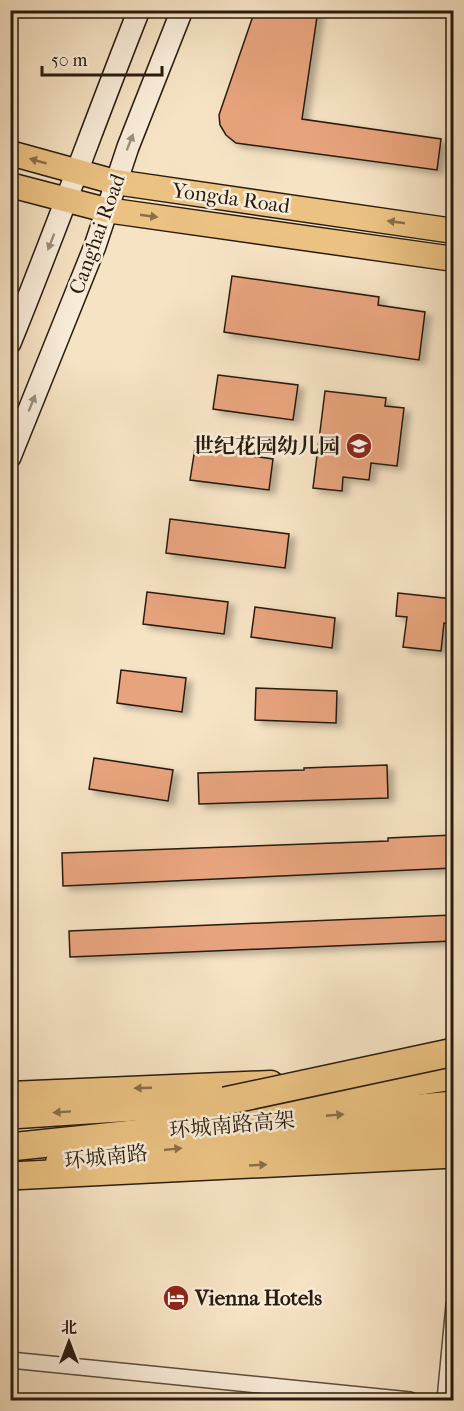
<svg xmlns="http://www.w3.org/2000/svg" width="464" height="1411" viewBox="0 0 464 1411" font-family="'IM FELL French Canon','Noto Serif SC',serif">
	<style>
		.building { fill: #e7a37d; stroke: #281b0e; stroke-width: 1.5; filter: url(#shadow) }
		.lines { fill: none; stroke-linecap: round; stroke-linejoin: round }
		.street-casing { stroke: #5c4d3c; stroke-width: 18 }
		.secondary-casing { stroke: #281b0e; stroke-width: 24 }
		.primary-casing { stroke: #281b0e; stroke-width: 27 }
		.highway-casing { stroke: #281b0e; stroke-width: 30 }
		.street { stroke: #f9edd9; stroke-width: 15 }
		.secondary { stroke: #f9edd9; stroke-width: 21 }
		.primary { stroke: #ebc282; stroke-width: 24 }
		.highway { stroke: #ebc282; stroke-width: 27 }
		.highway-bridge-casing { stroke: #281b0e; stroke-width: 30; stroke-linecap: butt }
		.highway-bridge { stroke: #ebc282; stroke-width: 27 }
		.oneway { fill: #9b8e7e }
		.oneway2 { fill: #8a6e48 }
		.labels { text-anchor: middle; dominant-baseline: central; stroke-width: 5; stroke-linejoin: round; paint-order: stroke }
		.street-label { font-size: 21px; fill: #281b0e; stroke: #f9edd9 }
		.poi-label { font-size: 21px; font-weight: bold; fill: #281b0e; stroke: #f9edd9; text-anchor: end }
	</style>
	<defs>
		<filter id="shadow"><feDropShadow dx="6" dy="4" stdDeviation="3" flood-color="#0004"/></filter>
	</defs>
	<rect width="100%" height="100%" fill="#f6e3c4"/>
	<filter id="stains"><feTurbulence type="fractalNoise" baseFrequency=".00333" numOctaves="4"/><feColorMatrix values="0 0 0 0 .2 0 0 0 0 .09 0 0 0 0 .02 0 0 0 .5 -.17"/></filter>
	<radialGradient id="worn" r=".72"><stop offset=".6" stop-color="#630" stop-opacity="0"/><stop offset="1" stop-color="#630" stop-opacity=".3"/></radialGradient>
	<!-- building -->
	<g class="building">
		<path d="M255 10H318L302 119 441 139 437 170 236 143 226 135 220 125 219 115Z"/>
		<path d="M232 276 379 297 378 305 425 312 419 360 224 332Z"/>
		<path d="M218 375 298 385 293 420 213 409Z"/>
		<path d="M325 391 386 398 385 406 404 408 397 466 371 463 369 480 343 477 342 491 313 488Z"/>
		<path d="M195 448 273 459 269 490 190 480Z"/>
		<path d="M170 519 289 534 285 568 166 553Z"/>
		<path d="M147 592 228 602 224 634 143 624Z"/>
		<path d="M398 593 453 599V624L444 623 441 651 403 647 407 617 396 616Z"/>
		<path d="M255 607 335 618 332 648 251 637Z"/>
		<path d="M121 670 186 678 182 712 117 703Z"/>
		<path d="M256 688 337 691 336 723 255 720Z"/>
		<path d="M94 758 173 770 168 801 89 789Z"/>
		<path d="M387 765 388 798 199 804 198 773 304 770V768Z"/>
		<path d="M453 835V868L63 886 62 853 388 841V838Z"/>
		<path d="M453 915V941L70 957 69 931Z"/>
	</g>
	<g class="lines">
		<!-- street casing -->
		<g class="street-casing">
			<g id="street">
				<path d="M10 1360 410 1400"/>
				<path d="M445 1400 454 1305"/>
			</g>
		</g>
		<!-- secondary casing -->
		<g class="secondary-casing">
			<g id="secondary">
				<path d="M10 343C55 233 95 121 139 10"/>
				<path d="M10 457 95 246 128 147 182 10"/>
			</g>
		</g>
		<!-- primary casing -->
		<g class="primary-casing">
			<g id="primary">
				<path d="M10 153 115 182 454 231"/>
				<path d="M10 185 106 210 454 259"/>
				<path d="M10 1094 271 1083"/>
				<path d="M58 1162 256 1141"/>
			</g>
		</g>
		<!-- highway casing -->
		<g class="highway-casing">
			<g id="highway">
				<path d="M10 1115 335 1094 454 1076"/>
				<path d="M236 1143 454 1130"/>
				<path d="M10 1147 172 1130 454 1105"/>
				<path d="M10 1176 454 1154"/>
			</g>
		</g>
		<!-- street -->
		<use href="#street" class="street"/>
		<!-- secondary -->
		<use href="#secondary" class="secondary"/>
		<!-- primary -->
		<use href="#primary" class="primary"/>
		<!-- highway -->
		<use href="#highway" class="highway"/>
		<!-- highway-bridge casing -->
		<g class="highway-bridge-casing">
			<path id="highway-bridge" d="M225 1101 454 1052"/>
		</g>
		<!-- highway-bridge -->
		<use href="#highway-bridge" class="highway-bridge"/>
	</g>
	<!-- one-way arrows -->
	<defs><path id="oneway-solid" d="M-6-.8H1V-3.2L6.5 0L1 3.2V.8H-6Z" transform="scale(1.5)"/></defs>
	<g class="oneway">
		<use href="#oneway-solid" transform="translate(130 142) rotate(-69)"/>
		<use href="#oneway-solid" transform="translate(51 242) rotate(111)"/>
		<use href="#oneway-solid" transform="translate(32 403) rotate(-68)"/>
	</g>
	<g class="oneway2">
		<use href="#oneway-solid" transform="translate(38 161) rotate(-164)"/>
		<use href="#oneway-solid" transform="translate(149 216) rotate(8)"/>
		<use href="#oneway-solid" transform="translate(396 222) rotate(-172)"/>
		<use href="#oneway-solid" transform="translate(143 1088) rotate(178)"/>
		<use href="#oneway-solid" transform="translate(62 1112) rotate(176)"/>
		<use href="#oneway-solid" transform="translate(335 1115) rotate(-5)"/>
		<use href="#oneway-solid" transform="translate(173 1149) rotate(-6)"/>
		<use href="#oneway-solid" transform="translate(258 1165) rotate(-3)"/>
	</g>
	<!-- icons -->
	<defs>
		<g id="school-disc" transform="scale(1.35)"><circle r="9.5" fill="#8f2418" stroke="#f9edd9"/><path d="M0-5L7-2L0 1L-7-2ZM-4 1L0 2.5L4 1V4Q0 6-4 4Z" fill="#fff"/></g>
		<g id="hotel-disc" transform="scale(1.35)"><circle r="9.5" fill="#8f2418" stroke="#f9edd9"/><path d="M-6-4.5h1.5V1H6V5H4.5V3h-9V5H-6ZM-4 0a1.8 1.8 0 1 1 3.6 0ZM.5 0V-2.5h3Q6-2.5 6 0Z" fill="#fff"/></g>
	</defs>
	<g fill-rule="evenodd">
		<use href="#school-disc" x="359" y="446"/>
		<use href="#hotel-disc" x="176" y="1298"/>
	</g>
	<g class="labels">
		<!-- street labels -->
		<g class="street-label">
			<text transform="translate(231 198) rotate(8)">Yongda Road</text>
			<text transform="translate(97 234) rotate(-70)">Canghai Road</text>
			<text transform="translate(232 1125) rotate(-5)">环城南路高架</text>
			<text transform="translate(106 1157) rotate(-6)">环城南路</text>
		</g>
		<!-- poi labels -->
		<g class="poi-label">
			<text x="340" y="446">世纪花园幼儿园</text>
			<text x="195" y="1298" text-anchor="start">Vienna Hotels</text>
		</g>
	</g>
	<!-- margin -->
	<rect width="464" height="1411" fill="none" stroke="#f6e3c4" stroke-width="36"/>
	<rect x="12" y="12" width="440" height="1387" fill="none" stroke="#281b0e" stroke-width="3"/>
	<rect x="18" y="18" width="428" height="1375" fill="none" stroke="#281b0e" stroke-width="1.5"/>
	<!-- north arrow -->
	<g transform="translate(69 1342)" stroke="#f9edd9" stroke-width="4.5" paint-order="stroke">
	<path d="M0-4.5L10 22L0 15L-10 22Z" fill="#281b0e"/>
	<text y="-9" font-size="16" font-weight="bold" text-anchor="middle" fill="#281b0e">北</text>
	</g>
	<!-- scale -->
	<path d="M42 66v9h120v-9" fill="none" stroke="#281b0e" stroke-width="3"/>
	<text x="51" y="66" font-size="18" fill="#281b0e" stroke="#f9edd9" stroke-width="4.5" paint-order="stroke">50 m</text>
	<rect width="100%" height="100%" filter="url(#stains)"/>
	<rect width="100%" height="100%" fill="url(#worn)"/>
</svg>
